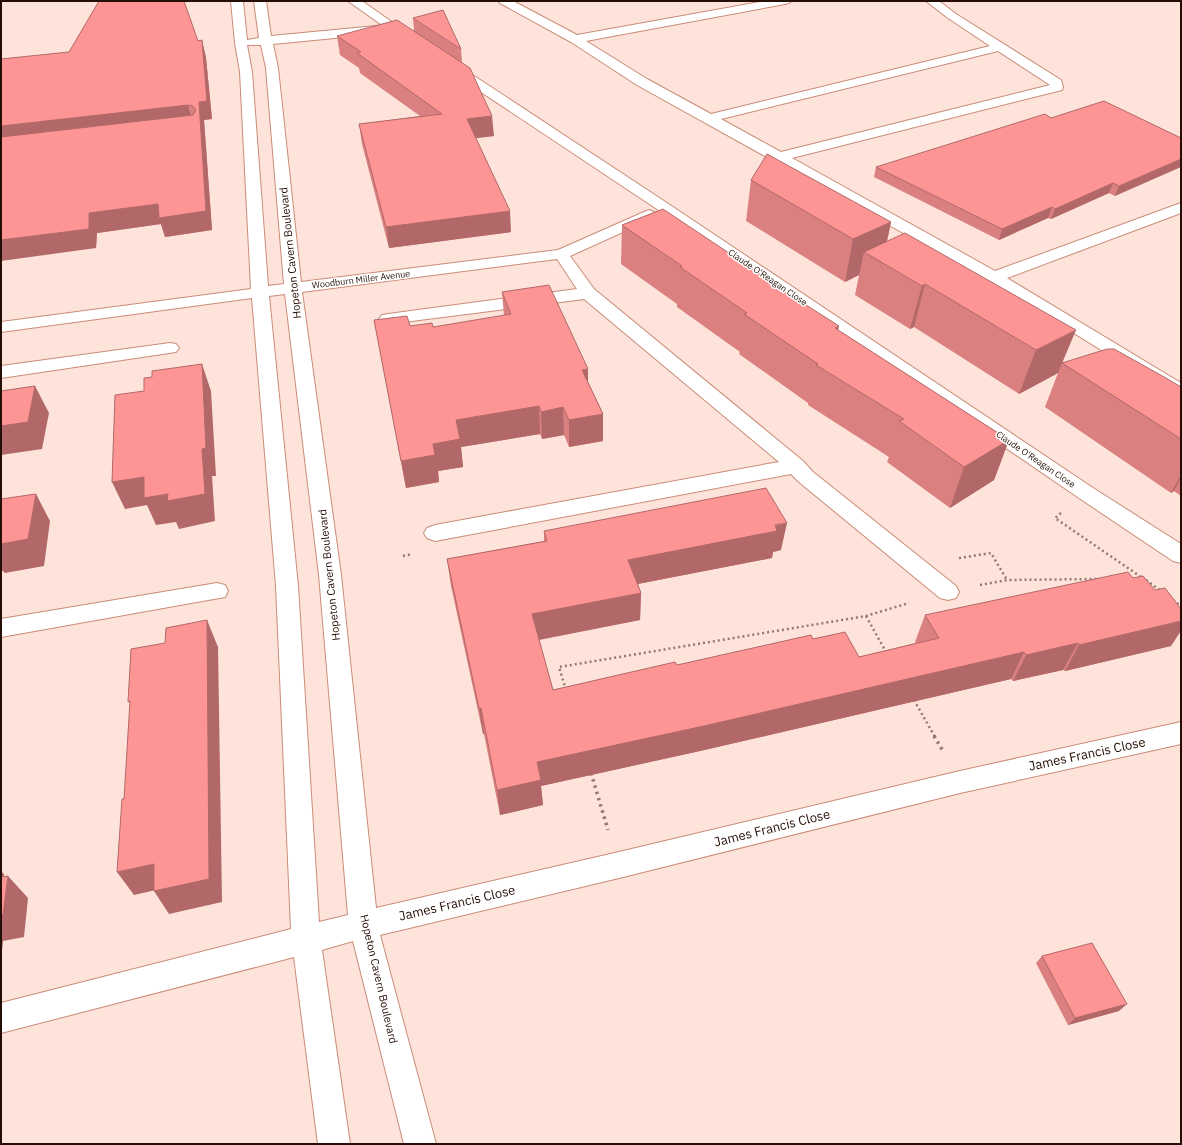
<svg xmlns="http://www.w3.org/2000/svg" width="1182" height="1145" viewBox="0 0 1182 1145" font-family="'IBM Plex Sans',sans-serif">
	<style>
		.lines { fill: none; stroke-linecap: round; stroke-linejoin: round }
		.minor-casing { stroke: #ca8c77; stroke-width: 2 }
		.path-far1 { stroke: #917870; stroke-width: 2.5; stroke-dasharray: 2 3; stroke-linecap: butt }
		.path { stroke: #917870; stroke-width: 3.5; stroke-dasharray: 2.5 4; stroke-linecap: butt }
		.minor { fill: #fff; fill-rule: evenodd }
		.wall { fill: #da8080 }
		.shaded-wall { fill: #b26868 }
		.building { fill: #fe9595; stroke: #b26868 }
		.labels { text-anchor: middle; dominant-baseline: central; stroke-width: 3; stroke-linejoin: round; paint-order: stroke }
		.far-street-label { font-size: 9px; fill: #240e06; stroke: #fff }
		.street-label { font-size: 11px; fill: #240e06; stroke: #fff }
		.near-street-label { font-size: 13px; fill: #240e06; stroke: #fff }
	</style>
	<rect width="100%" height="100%" fill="#fee3da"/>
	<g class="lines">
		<!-- minor casing -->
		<g class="minor-casing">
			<g id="minor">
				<path d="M231 1H243L247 40 259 38 254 1H266L271 36 376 26 380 27 382 30 380 33 376 34 273 44 278 68 301 282 558 250 644 212 649 210 654 212 657 215 654 218 570 256 594 289 803 461 813 472 956 586 959 592 956 598 948 600 940 598 799 482 791 474 435 541 427 538 424 533 427 528 435 525 779 462 584 299 388 324 382 323 379 319 382 315 388 314 577 289 557 259 302 292 341 575 376 908 619 852 960 771 1181 722V744L960 793 619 878 380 935 436 1144H404L353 941 322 950 350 1144H318L294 957 1 1033V1003L291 929 276 586 252 298 1 332V322L251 289 240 72 235 43ZM247 45H261L266 68 284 284 268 286 252 72ZM285 294 319 575 348 915 319 922 298 586 269 296Z"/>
				<path d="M348 1H362L416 39 414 42H406Z"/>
				<path d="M498 1H513L577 35 766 1H791L789 3 785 4 586 41 647 79 711 114 990 46 948 18 926 1H939L956 14 1061 80 1063 87 1062 90 792 158 995 271 1181 203V213L1007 278 1181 383V397L1174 395 988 280 637 85 571 42 500 3ZM998 51 1050 85 781 152 721 119Z"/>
				<path d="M452 63 456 64 670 205 1093 488 1181 544V563L1173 561 1079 498 660 211 448 70 446 67 448 64Z"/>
				<path d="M170 343 176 344 179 348 176 352 1 378V366Z"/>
				<path d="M217 583 225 585 228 591 225 597 1 637V619Z"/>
			</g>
		</g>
		<!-- path-far1 -->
		<g class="path-far1">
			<path d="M1061 513 1055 518 1141 577"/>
			<path d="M403 556 412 554"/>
			<path d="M959 558 991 553 1007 580"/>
			<path d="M1146 580 1161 591"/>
			<path d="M980 585 1007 580 1097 579"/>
			<path d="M1173 600 1181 606"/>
			<path d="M866 616 886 652"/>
			<path d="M566 690 559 667 866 616 909 603"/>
			<path d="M914 700 935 737"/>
		</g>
		<!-- path -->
		<g class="path">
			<path d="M934 736 943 751"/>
			<path d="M591 773 608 830"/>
		</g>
		<!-- minor -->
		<use href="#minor" class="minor"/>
	</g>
	<!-- wall -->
	<g class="wall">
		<path d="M413 18 461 49 462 62 494 136 476 138 511 232 389 248 362 144 359 124 420 116 360 73 359 68 340 55 337 36 414 31Z"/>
		<path d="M202 40 206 58 212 119 204 120 212 230 165 237 161 224 97 233 96 248 69 52Z"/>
		<path d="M1051 118 1181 138 1115 196 1109 193 1051 219 1048 218 999 240 874 177 876 167Z"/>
		<path d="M751 180 891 222 887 242 1062 363 1181 387V496L1174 491 1171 493 1045 407 1058 373 1019 394 914 327 910 329 855 295 859 275 845 282 746 221Z"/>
		<path d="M622 225 768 279V280L838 330 1009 440 994 480 950 508 887 462 889 457 808 405V403L739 354 740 352 677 307V304L621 264Z"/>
		<path d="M502 292 588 382 603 414V441L569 447 564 435 542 439 540 434 461 447 463 467 438 471 439 482 406 488 374 320 410 326 433 327 504 316Z"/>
		<path d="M544 531 781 550 773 552 772 558 638 584 641 593 640 620 539 639 553 690 813 639 859 657 916 643 915 642 925 615 1171 646 1065 671 1063 670 1013 681 1011 679 700 751 541 786 543 805 500 815 484 734H483L451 586 447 559 544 541Z"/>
		<path d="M1042 956 1119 1011 1068 1025 1036 963Z"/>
	</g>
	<!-- shaded-wall -->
	<g class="shaded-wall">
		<path d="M202 40 206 58 212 119 204 120 212 230 165 237 161 224 97 233 96 248 1 261V240L89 213 158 204 199 102Z"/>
		<path d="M188 105 193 124 1 145V126Z"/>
		<path d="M492 116 494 136 469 139 467 119Z"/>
		<path d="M1181 159V167L1115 196 1119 186Z"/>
		<path d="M1113 183 1109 193 1051 219 1055 209Z"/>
		<path d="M1052 207 1048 218 999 240 1002 229Z"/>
		<path d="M510 211 511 232 389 248 386 227Z"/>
		<path d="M891 222 882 263 864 252 859 275 845 282 853 239Z"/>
		<path d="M925 284 914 327 910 329 922 286Z"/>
		<path d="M839 326 831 366 835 328Z"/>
		<path d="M1076 330 1058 373 1019 394 1036 350Z"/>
		<path d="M202 364 211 391 216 476H212L215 521 179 529 176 522 156 525 147 505 125 509 112 482 202 449Z"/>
		<path d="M588 369V396L582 370Z"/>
		<path d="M35 386 49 413 42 449 1 455V426Z"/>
		<path d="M539 406 540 434 461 447 463 467 438 471 439 482 406 488 401 461 433 444 456 420Z"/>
		<path d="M563 407 564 435 542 439 541 412Z"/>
		<path d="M603 414V441L569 447V420Z"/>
		<path d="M1009 440 994 480 950 508 964 467Z"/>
		<path d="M1181 475V478L1174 491 1171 493Z"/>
		<path d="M36 494 50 521 44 566 5 573 3 571H1V544Z"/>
		<path d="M787 523 781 550 773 552 772 558 627 586 628 560Z"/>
		<path d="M641 593 640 620 534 641 532 614Z"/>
		<path d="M207 620 218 647 222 902 169 914 154 891Z"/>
		<path d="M1181 621V631L1171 646 1065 671 1079 645Z"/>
		<path d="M1078 643 1063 670 1013 681 1026 655Z"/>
		<path d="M1024 652 1011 679 700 751 541 786 543 805 500 815 497 790 537 762Z"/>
		<path d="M479 708H481L484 734H483Z"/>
		<path d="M154 864 169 887 134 895 117 872Z"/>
		<path d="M1 871 4 874 1 903Z"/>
		<path d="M8 876 28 898 24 937 3 941 2 951H1V915Z"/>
		<path d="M1127 1004 1119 1011 1068 1025 1075 1018Z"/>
	</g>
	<!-- building -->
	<g class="building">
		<path d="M99 1H184L198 41 202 40 207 101 199 102 206 211 159 218 158 204 89 213V229L1 240V137L193 115 196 110 193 106 188 105 1 126V59L69 52Z"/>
		<path d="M443 10 461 49 413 18Z"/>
		<path d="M397 20 470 68 492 116 467 119 510 211 386 227 359 124 442 114 357 53 361 52 337 36Z"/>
		<path d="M1104 101 1181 138V159L1119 186 1113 183 1055 209 1052 207 1002 229 876 167 1045 114 1051 118Z"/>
		<path d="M767 154 891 222 853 239 751 180Z"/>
		<path d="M663 209 768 279 767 280 839 326 835 328 1009 440 964 467 899 421 904 419 816 365 818 364 744 314 747 313 680 267 682 266 622 225Z"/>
		<path d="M905 233 1076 330 1036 350 925 284 922 286 864 252Z"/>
		<path d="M549 285 588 369 582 370 603 414 569 420 563 407 541 412 539 406 456 420 460 439 433 444 435 455 401 461 374 320 407 316 410 326 432 323 433 327 511 314 502 292Z"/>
		<path d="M1107 349H1114L1166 378 1181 387V439L1062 363Z"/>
		<path d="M202 364 206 448 202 449 205 494 167 501 168 494 144 498V477L112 482 115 395 144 391V378L152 377V371Z"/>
		<path d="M35 386 28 422 1 426V391Z"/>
		<path d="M766 488 787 523 775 525 777 531 628 560 641 593 532 614 553 690 675 662 677 665 811 635 813 639 845 632 859 657 939 638 925 615 1128 572 1133 578 1143 576 1155 590 1165 588 1181 609V621L1079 645 1078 643 1026 655 1024 652 704 726 537 762 541 780 497 790 481 708H479L447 559 547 541 544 531Z"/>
		<path d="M36 494 28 539 1 544V499Z"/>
		<path d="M207 620 209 879 154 891V864L117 872 122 799H124L130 701 128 702 131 649 165 643 166 628Z"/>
		<path d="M8 876 3 915H1V877Z"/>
		<path d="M1092 943 1127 1004 1075 1018 1042 956Z"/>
	</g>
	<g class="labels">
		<!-- far-street labels -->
		<g class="far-street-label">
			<text transform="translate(768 277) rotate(34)">Claude O'Reagan Close</text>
			<text transform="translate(361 279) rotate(-7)">Woodburn Miller Avenue</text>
			<text transform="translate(1036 459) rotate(34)">Claude O'Reagan Close</text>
		</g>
		<!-- street labels -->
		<g class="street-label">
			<text transform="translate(290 253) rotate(-96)">Hopeton Cavern Boulevard</text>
			<text transform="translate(329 575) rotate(-96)">Hopeton Cavern Boulevard</text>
			<text transform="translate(379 979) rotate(77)">Hopeton Cavern Boulevard</text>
		</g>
		<!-- near-street labels -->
		<g class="near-street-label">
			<text transform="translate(1087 754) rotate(-12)">James Francis Close</text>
			<text transform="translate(772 828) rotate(-14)">James Francis Close</text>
			<text transform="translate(457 903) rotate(-13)">James Francis Close</text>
		</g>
	</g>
	<!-- border -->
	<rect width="1182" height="1145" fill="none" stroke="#240e06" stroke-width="4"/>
</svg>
